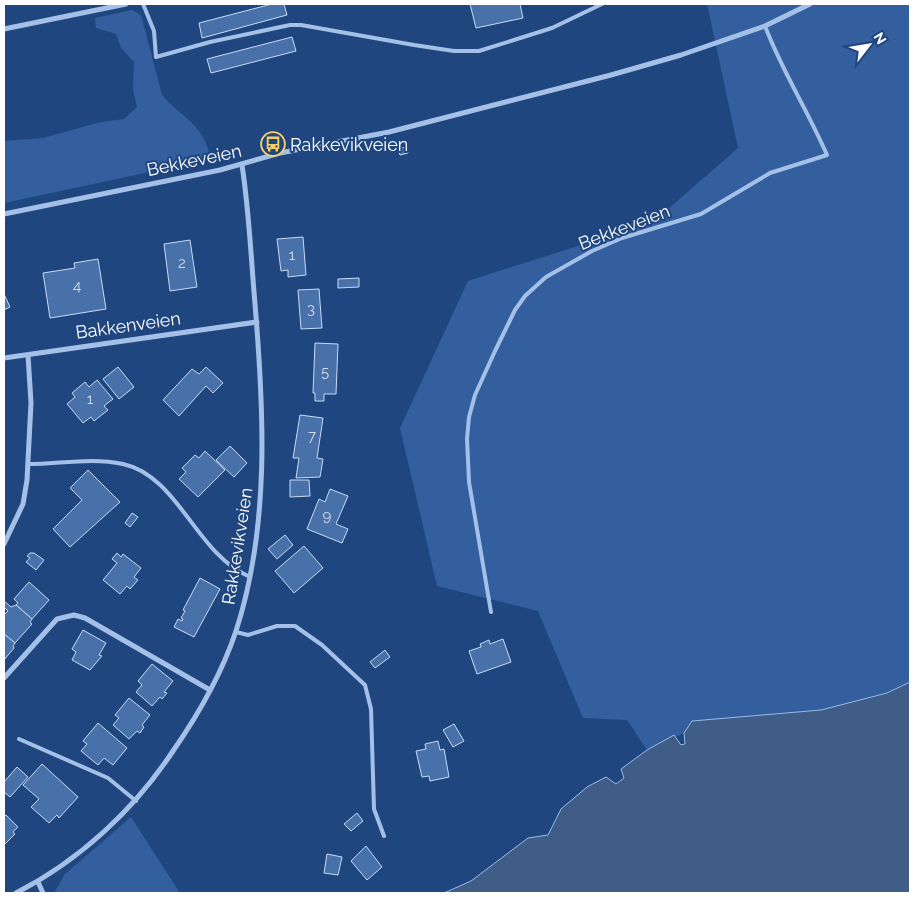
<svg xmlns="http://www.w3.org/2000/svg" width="914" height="897" viewBox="0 0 914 897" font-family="Raleway,sans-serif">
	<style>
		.green { fill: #335f9e }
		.water { fill: #405d87; stroke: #98bbe9 }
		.building { fill: #4870a9; stroke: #c8dbf6 }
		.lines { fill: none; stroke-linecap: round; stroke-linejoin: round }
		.service { stroke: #a4c0e8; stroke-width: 4 }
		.minor { stroke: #a4c0e8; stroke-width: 5 }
		.labels { text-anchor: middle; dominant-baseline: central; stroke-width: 4; stroke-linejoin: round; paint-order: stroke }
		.number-label { font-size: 15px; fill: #d1dbea }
		.poi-label { font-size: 18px; fill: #fff; stroke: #1f467f; text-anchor: start }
		.street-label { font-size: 18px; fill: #fff; stroke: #1f467f }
	</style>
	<rect width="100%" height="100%" fill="#1f467f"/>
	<!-- green -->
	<g class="green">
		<path d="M707 4H910V682L887 693 821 710 693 721 684 733 647 750 627 720 583 718 538 611 437 586 400 428 468 281 653 222 738 148Z"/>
		<path d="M132 10 141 15 162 95C184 120 203 123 211 159L4 203V141L43 138 101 122 124 119 137 107 133 89 134 62 121 48 116 34 96 28 95 18Z"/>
		<path d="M131 817 180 893H54L65 874Z"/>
	</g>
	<!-- water -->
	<path class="water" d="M910 682V893H444L471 881 528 838 548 835 561 809 587 787 606 777 616 784 624 778 621 769 647 750 674 735 681 745 685 744 684 733 692 721 821 710 887 693Z"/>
	<!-- building -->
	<g class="building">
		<path d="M272 4H284L287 15 202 38 199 23Z"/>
		<path d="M470 4H520L523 18 476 28Z"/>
		<path d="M292 37 296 51 211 73 207 59Z"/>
		<path d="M406 147 408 153 400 155 398 149Z"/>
		<path d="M303 237 306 275 288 277V270L281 271 277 239Z"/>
		<path d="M190 240 197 287 170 291 164 244Z"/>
		<path d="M98 259 106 309 50 318 43 273 75 268 74 263Z"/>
		<path d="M359 278V287L338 288V279Z"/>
		<path d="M319 289 322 328 301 329 298 290Z"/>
		<path d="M4 294 10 307 4 310Z"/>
		<path d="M315 343 338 344 336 394H324V401H315V393H313Z"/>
		<path d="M118 367 134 387 119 399 103 379Z"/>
		<path d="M206 367 223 383 213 393 206 386 179 416 163 400 192 369 199 374Z"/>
		<path d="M97 380 113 399 104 406 108 410 94 421 91 417 83 423 67 404 75 397 72 393 85 382 89 387Z"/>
		<path d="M300 415 323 418 317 458 323 459 320 477 296 478 299 458H293Z"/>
		<path d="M230 446 247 463 234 477 216 460Z"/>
		<path d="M205 451 225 470 198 497 179 479 186 472 182 468 195 455 199 458Z"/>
		<path d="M88 470 120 502 70 547 53 529 82 500 70 488Z"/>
		<path d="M290 480H309L310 496 290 497Z"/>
		<path d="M330 489 348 496 336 524 348 529 342 543 307 529 319 499 325 502Z"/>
		<path d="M132 513 138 517 130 527 125 523Z"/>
		<path d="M285 535 293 545 277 559 268 549Z"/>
		<path d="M304 546 323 568 294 593 275 571Z"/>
		<path d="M30 553H34L44 560 36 570 26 562 30 558 27 556Z"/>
		<path d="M117 553 121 557 123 554 141 568 134 577 138 580 130 589 127 586 120 594 103 580 117 563 112 559Z"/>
		<path d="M200 578 220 589 194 637 174 627 178 619 182 621 183 619 181 618 185 611 183 610Z"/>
		<path d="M29 582 49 600 32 619 16 605 18 603 14 599Z"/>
		<path d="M4 601 11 607 16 605 32 619 30 622 32 624 15 643 4 634V615L8 611 4 607Z"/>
		<path d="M83 630 106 643 99 655 102 656 90 670 72 660 76 652 72 649Z"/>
		<path d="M4 634 15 643 13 646 14 648 4 660Z"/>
		<path d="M503 639 511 662 477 674 469 651 481 647 480 644 489 640 490 644Z"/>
		<path d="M385 650 390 657 375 668 370 662Z"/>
		<path d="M152 664 173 681 164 692 167 693 162 699 160 697 152 706 136 692 142 685 138 681Z"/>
		<path d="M129 698 150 715 142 725 144 727 140 733 137 731 129 739 113 725 119 718 115 715Z"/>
		<path d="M98 723 127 748 113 765 104 758 98 765 81 751 87 744 83 741Z"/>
		<path d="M454 724 464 741 453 747 443 730Z"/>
		<path d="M438 741 440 750 444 749 449 777 430 781 429 776 422 777 416 751 426 749 425 744Z"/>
		<path d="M42 764 78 797 59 818 57 815 49 823 31 807 39 799 23 785Z"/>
		<path d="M17 767 28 777 10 797 4 792V782Z"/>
		<path d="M357 813 363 821 351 831 344 824Z"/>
		<path d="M6 815 18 827 13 832 15 834 4 845V817Z"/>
		<path d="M366 846 382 867 367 880 351 861Z"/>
		<path d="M327 854 342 857 338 875 324 873Z"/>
	</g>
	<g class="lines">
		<!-- service -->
		<g class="service">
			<path d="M143 4 154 31 156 57 210 42 290 25H301L414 45 454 51H479L552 28 602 4"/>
			<path d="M28 464C59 464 92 457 123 464 178 476 196 553 248 576"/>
			<path d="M491 612 469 482 467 439 469 417 475 395 495 351 515 310 525 296 546 277 592 251 622 238 701 214 770 173 827 155C808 111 782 71 765 26"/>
			<path d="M236 632 248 635 277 626H295L322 645 365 685 371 709 374 809 384 836"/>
			<path d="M19 739 108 778 136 801"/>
		</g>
		<!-- minor -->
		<g class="minor">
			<path d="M4 29 126 4"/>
			<path d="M4 214 220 170 280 153 389 132 611 75 681 55 765 26 810 4"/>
			<path d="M4 358 257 322"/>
			<path d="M4 544 23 504 27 480 31 403 28 355"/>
			<path d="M4 678 57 619 74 615 85 618 210 690"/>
			<path d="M38 882 43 893"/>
			<path d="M16 893C80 860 134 810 173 751 198 715 222 673 236 631 270 526 264 412 255 304 251 258 249 210 242 165"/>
		</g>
	</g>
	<!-- icons -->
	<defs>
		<g id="bus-ring" transform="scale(1.25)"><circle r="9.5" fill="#1f467f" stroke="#f6d064" stroke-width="1.5"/><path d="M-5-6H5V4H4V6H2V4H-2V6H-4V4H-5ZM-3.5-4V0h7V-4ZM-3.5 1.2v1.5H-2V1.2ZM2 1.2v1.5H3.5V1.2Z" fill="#f6d064"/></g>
	</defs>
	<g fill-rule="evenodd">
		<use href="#bus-ring" x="273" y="144"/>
	</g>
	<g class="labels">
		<!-- number labels -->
		<g class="number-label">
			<text x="292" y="255">1</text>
			<text x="182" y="263">2</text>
			<text x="77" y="286">4</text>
			<text x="311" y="309">3</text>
			<text x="325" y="372">5</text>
			<text x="90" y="399">1</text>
			<text x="312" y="436">7</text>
			<text x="327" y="516">9</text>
		</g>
		<!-- poi labels -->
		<g class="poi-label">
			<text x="290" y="144">Rakkevikveien</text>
		</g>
		<!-- street labels -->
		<g class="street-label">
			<text transform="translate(194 160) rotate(-12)">Bekkeveien</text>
			<text transform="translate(624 227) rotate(-21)">Bekkeveien</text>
			<text transform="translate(128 325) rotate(-8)">Bakkenveien</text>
			<text transform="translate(237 546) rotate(-81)">Rakkevikveien</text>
		</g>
	</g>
	<!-- border -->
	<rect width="914" height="897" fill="none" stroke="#ffffff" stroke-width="10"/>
	<!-- north arrow -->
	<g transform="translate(869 45) rotate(59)" stroke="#1f467f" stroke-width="4" paint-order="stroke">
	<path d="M0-4L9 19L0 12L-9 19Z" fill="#ffffff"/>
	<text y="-8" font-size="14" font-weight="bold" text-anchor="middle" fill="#ffffff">N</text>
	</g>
</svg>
